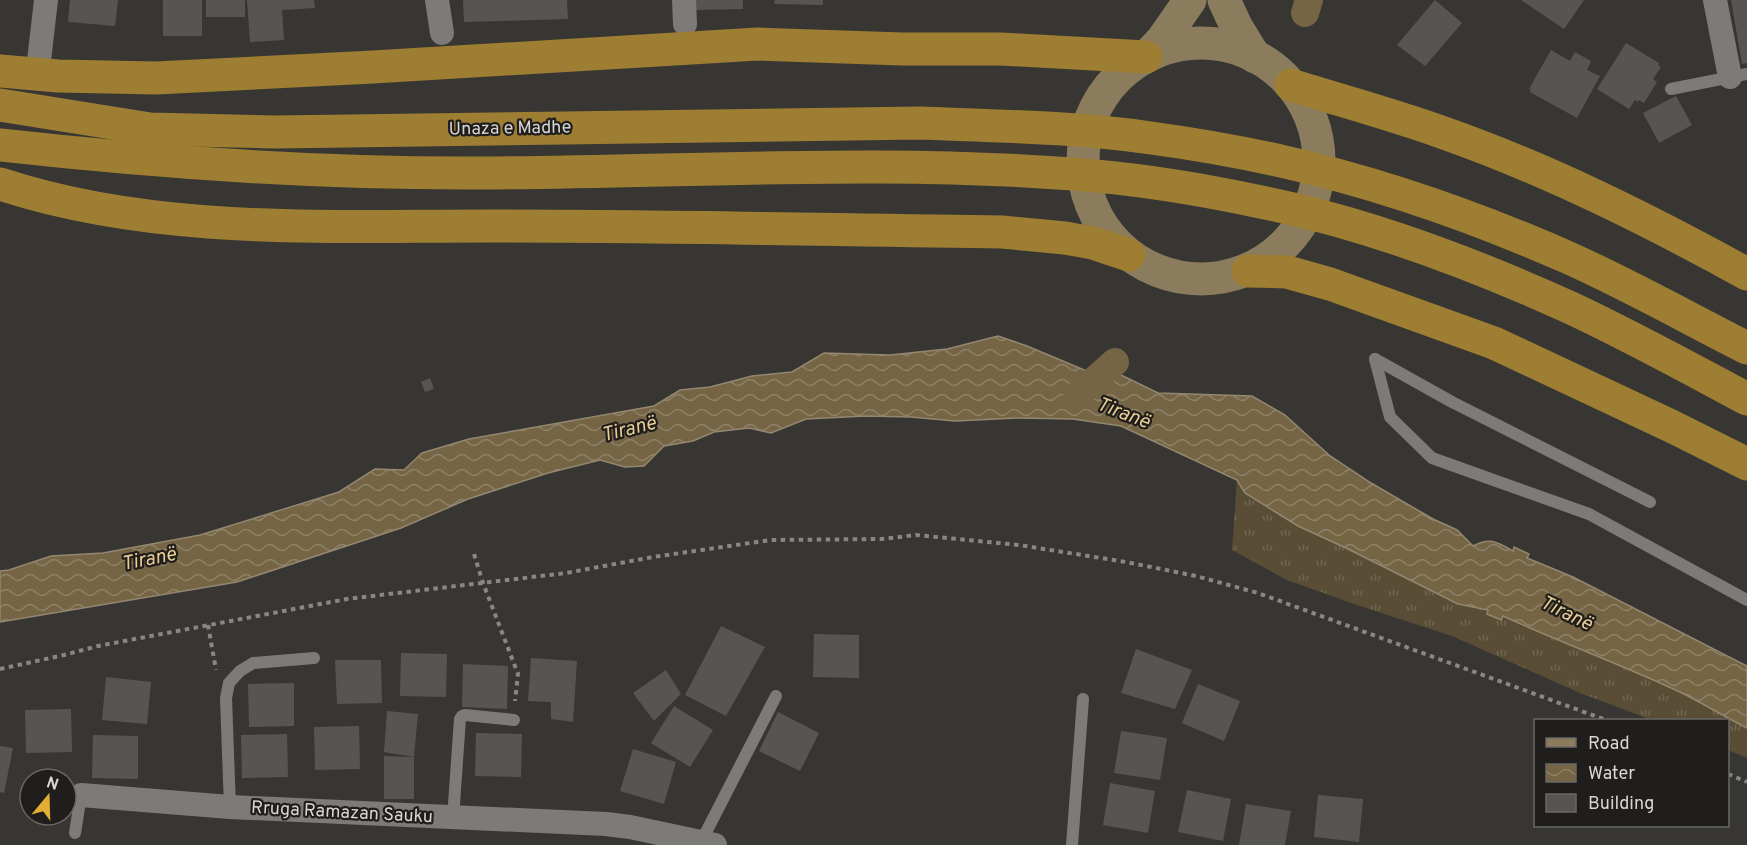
<svg xmlns="http://www.w3.org/2000/svg" width="1747" height="845" viewBox="0 0 1747 845" font-family="Overpass,sans-serif">
	<style>
		.grass { fill: url(#grass-tufts) }
		.water { fill: url(#water-waves); stroke: #938770; stroke-width: 1.5 }
		.lines { fill: none; stroke-linecap: round; stroke-linejoin: round }
		.canal { stroke: #756545; stroke-width: 28 }
		.building { fill: #575551 }
		.path { stroke: #898784; stroke-width: 4; stroke-dasharray: 4.5 4.5; stroke-linecap: butt }
		.service { stroke: #7d7b77; stroke-width: 12 }
		.minor { stroke: #7d7b77; stroke-width: 24 }
		.secondary { stroke: #8a7c5d; stroke-width: 33 }
		.trunk { stroke: #9e7e32; stroke-width: 33 }
		.labels { text-anchor: middle; dominant-baseline: central; stroke-width: 4.5; stroke-linejoin: round; paint-order: stroke }
		.street-label { font-size: 18px; fill: #d8d6d4; stroke: #1f1e1c }
		.water-label { font-size: 20px; font-style: italic; fill: #e9cc93; stroke: #1f1e1c }
	</style>
	<defs>
		<pattern id="grass-tufts" width="24" height="20" patternUnits="userSpaceOnUse" patternTransform="scale(1.5)"><rect width="24" height="20" fill="#594d36"/><path d="M3 7l-1-3M5 7V3M7 7l1-3M15 17l-1-3M17 17v-4M19 17l1-3" fill="none" stroke="#706652"/></pattern>
		<pattern id="water-waves" width="16" height="10" patternUnits="userSpaceOnUse" patternTransform="scale(1.5)"><rect width="16" height="10" fill="#756545"/><path d="M0 5q4-4 8 0t8 0" fill="none" stroke="#8e8168"/></pattern>
	</defs>
	<rect width="100%" height="100%" fill="#383633"/>
	<!-- grass -->
	<path class="grass" d="M1237 480 1245 493 1298 526 1346 548 1458 604 1488 610 1501 620 1502 616C1562 643 1623 665 1682 693 1704 704 1725 717 1747 728V758L1728 750V720H1652L1580 693 1452 636 1357 605 1287 580 1232 550Z"/>
	<!-- water -->
	<path class="water" d="M998 336 1027 346 1089 372 1119 374 1158 393 1252 396 1285 415 1329 455 1371 483 1433 519 1457 530 1473 546C1490 537 1497 542 1513 551L1514 547 1529 554 1527 558 1573 577 1747 666V728C1725 717 1704 704 1682 693 1623 665 1562 643 1503 616L1501 620 1487 614 1488 610 1458 604 1346 548 1298 526 1245 493 1237 480 1121 426 1073 419 1017 418 955 421 911 417 866 416 806 419 771 433 749 428 714 432 693 441 664 446 644 466 625 467 600 460 548 473 468 499 401 528 237 582 0 622V571L9 570 51 556 103 553 200 535 339 492 375 469 404 470 422 453 469 439 654 406 680 390 710 387 752 376 792 372 824 353 890 355 947 349Z"/>
	<g class="lines">
		<!-- canal -->
		<g class="canal">
			<path d="M1305 13 1309 0"/>
			<path d="M1077 396 1115 362"/>
		</g>
	</g>
	<!-- building -->
	<g class="building">
		<path d="M70 0H118L115 26 68 22Z"/>
		<rect x="163" y="0" width="39" height="36"/>
		<rect x="206" y="0" width="39" height="17"/>
		<path d="M247 0H314L315 8 282 10 284 40 250 42Z"/>
		<path d="M463 0H567L568 19 464 22Z"/>
		<path d="M696 0H743V9L696 10Z"/>
		<path d="M775 0H823V5L774 4Z"/>
		<path d="M1435 0 1462 23 1425 66 1397 45Z"/>
		<path d="M1521 0H1584L1564 29Z"/>
		<path d="M1731 0H1747V63L1742 64Z"/>
		<path d="M1626 43 1659 63 1658 65 1661 67 1653 79 1657 82 1644 103 1639 100 1638 102 1635 100 1629 109 1597 89Z"/>
		<path d="M1551 50 1570 61 1575 52 1591 61 1587 70 1600 76 1577 118 1530 92 1531 90 1529 89Z"/>
		<path d="M1676 96 1692 125 1659 143 1643 113Z"/>
		<path d="M430 378 434 389 425 392 421 382Z"/>
		<path d="M721 626 765 647 726 716 685 695Z"/>
		<path d="M814 634 859 635V678L813 677Z"/>
		<path d="M1136 649 1192 670 1175 709 1121 693Z"/>
		<path d="M401 653 447 654 446 697 400 696Z"/>
		<path d="M531 658 577 661 573 722 551 719V702L528 701Z"/>
		<path d="M335 660H381L382 703 337 704Z"/>
		<path d="M463 664 508 666 507 709 462 707Z"/>
		<path d="M666 670 681 694 654 721 633 693Z"/>
		<path d="M106 677 151 682 147 724 102 720Z"/>
		<path d="M294 683V726L249 727 248 684Z"/>
		<path d="M1198 684 1240 701 1224 741 1182 723Z"/>
		<path d="M674 706 713 730 690 767 651 743Z"/>
		<path d="M71 709 72 752 26 753 25 710Z"/>
		<path d="M387 711 418 714 414 757 384 752Z"/>
		<path d="M778 712 819 733 800 771 759 751Z"/>
		<path d="M359 726 360 769 315 770 314 727Z"/>
		<path d="M1121 731 1167 738 1160 780 1114 773Z"/>
		<path d="M476 733 522 734 521 777 475 776Z"/>
		<path d="M287 734 288 777 242 778 241 735Z"/>
		<path d="M93 735 138 736V779L92 778Z"/>
		<path d="M0 746 13 748 4 793 0 792Z"/>
		<path d="M633 749 676 762 664 804 620 791Z"/>
		<path d="M384 756 414 757V799H384Z"/>
		<path d="M1110 783 1155 791 1148 833 1103 825Z"/>
		<path d="M1187 790 1231 799 1223 841 1178 832Z"/>
		<path d="M1318 795 1363 799 1359 842 1314 837Z"/>
		<path d="M1246 804 1291 811 1285 845H1239Z"/>
	</g>
	<g class="lines">
		<!-- path -->
		<g class="path">
			<path d="M474 554 483 583 518 674 515 701"/>
			<path d="M208 625 216 670"/>
			<path d="M0 669 64 655 98 646 347 599 566 573 653 557 771 540 882 539 916 535 1019 545 1126 562 1196 576 1258 593 1606 720"/>
			<path d="M1728 774 1747 782"/>
		</g>
		<!-- service -->
		<g class="service">
			<path d="M1671 89 1747 74"/>
			<path d="M1375 359 1390 417 1432 458 1589 514 1747 600"/>
			<path d="M1375 359 1452 402 1650 502"/>
			<path d="M230 807 226 698 229 683 240 671 253 663 314 658"/>
			<path d="M453 818 460 719 462 716 465 715 514 720"/>
			<path d="M75 833 81 795"/>
			<path d="M701 842 776 696"/>
			<path d="M1072 845 1083 699"/>
		</g>
		<!-- minor -->
		<g class="minor">
			<path d="M437 0 442 33"/>
			<path d="M684 0 685 24"/>
			<path d="M1715 0 1730 77"/>
			<path d="M39 61 46 0"/>
			<path d="M81 795 230 807 606 824 630 827 715 845"/>
		</g>
		<!-- secondary -->
		<g class="secondary">
			<path d="M1224 0 1236 26 1255 57"/>
			<circle cx="1201" cy="161" r="118"/>
			<path d="M1146 57 1163 39 1190 0"/>
		</g>
		<!-- trunk -->
		<g class="trunk">
			<path d="M0 71 58 76 156 78 373 67 758 44 902 49H1001L1146 57"/>
			<path d="M1291 85C1342 101 1394 115 1444 133 1549 170 1649 220 1747 274"/>
			<path d="M0 105 150 129 275 132 920 123C997 126 1074 127 1151 138 1195 144 1241 152 1285 162 1382 184 1478 218 1569 258 1629 285 1688 318 1747 348"/>
			<path d="M0 145C161 163 323 174 485 173 688 172 893 158 1096 176 1150 181 1204 190 1256 201 1364 222 1472 263 1571 308 1631 336 1689 368 1747 399"/>
			<path d="M0 184C161 237 339 225 507 226 672 226 837 230 1002 232L1065 238 1093 243 1129 255"/>
			<path d="M1248 271 1287 272 1330 284 1494 343 1671 426 1747 464"/>
		</g>
	</g>
	<g class="labels">
		<!-- street labels -->
		<g class="street-label">
			<text transform="translate(510 129) rotate(-1)">Unaza e Madhe</text>
			<text transform="translate(342 813) rotate(3)">Rruga Ramazan Sauku</text>
		</g>
		<!-- water labels -->
		<g class="water-label">
			<text transform="translate(1123 414) rotate(21)">Tiranë</text>
			<text transform="translate(629 430) rotate(-14)">Tiranë</text>
			<text transform="translate(149 560) rotate(-11)">Tiranë</text>
			<text transform="translate(1566 614) rotate(26)">Tiranë</text>
		</g>
	</g>
	<!-- legend -->
	<rect x="1534" y="719" width="195" height="108" fill="#1f1e1c" stroke="#696866" stroke-width="1.5"/>
	<rect x="1546" y="738" width="30" height="9" fill="#8a7c5d" stroke="#696866" stroke-width="1.5"/>
	<text x="1588" y="749" font-size="18" fill="#d8d6d4">Road</text>
	<rect x="1546" y="764" width="30" height="18" fill="url(#water-waves)" stroke="#696866" stroke-width="1.5"/>
	<text x="1588" y="779" font-size="18" fill="#d8d6d4">Water</text>
	<rect x="1546" y="794" width="30" height="18" fill="#575551" stroke="#696866" stroke-width="1.5"/>
	<text x="1588" y="809" font-size="18" fill="#d8d6d4">Building</text>
	<!-- north arrow -->
	<g transform="translate(48 797) rotate(19)"><circle r="28" fill="#1f1e1c" stroke="#696866" stroke-width="1.5"/>
	<path d="M0-4.5L10 22L0 15L-10 22Z" fill="#e2ae34"/>
	<text y="-9" font-size="16" font-weight="bold" text-anchor="middle" fill="#d8d6d4">N</text>
	</g>
</svg>
